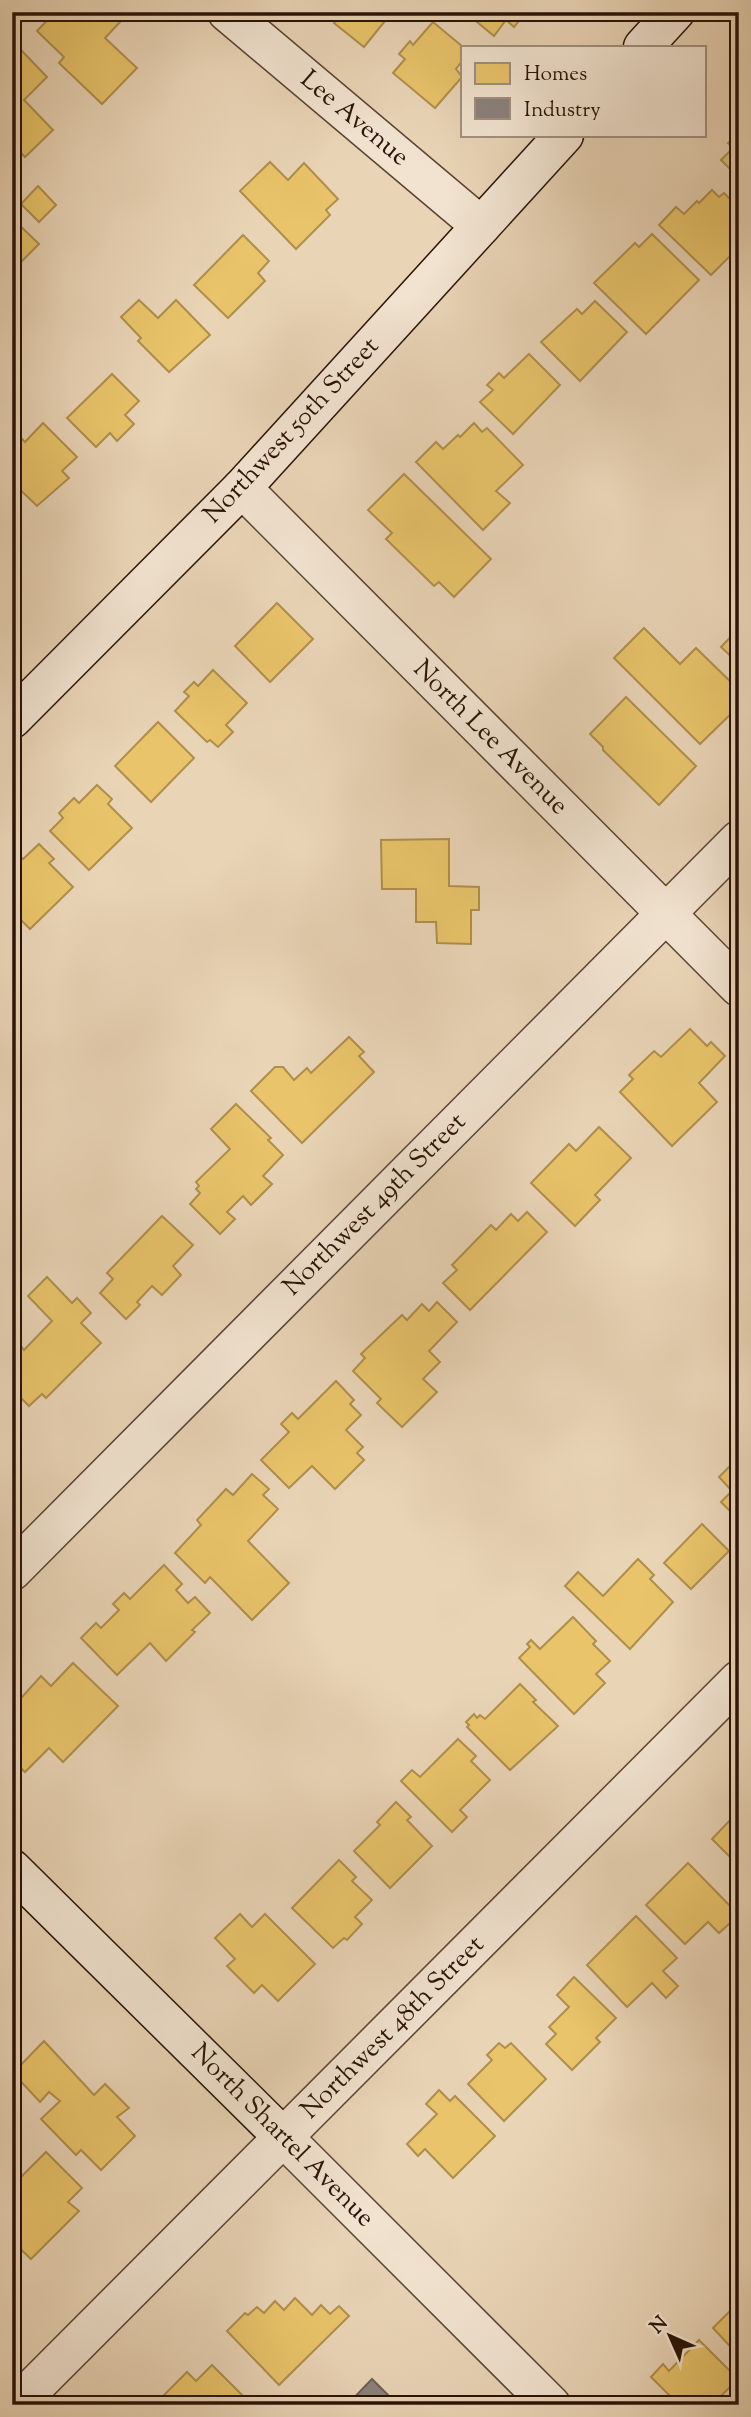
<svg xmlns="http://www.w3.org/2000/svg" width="751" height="2417" viewBox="0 0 751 2417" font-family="'Sorts Mill Goudy',serif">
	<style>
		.homes { fill: #e9c46a; stroke: #af8f4c; stroke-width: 2 }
		.industry { fill: #8a817c; stroke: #6d6059; stroke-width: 2 }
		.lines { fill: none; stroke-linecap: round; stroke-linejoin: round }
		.street-casing { stroke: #594332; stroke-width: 41 }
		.secondary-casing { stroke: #291306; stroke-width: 41 }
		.street { stroke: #f1e3d0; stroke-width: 38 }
		.secondary { stroke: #f1e3d0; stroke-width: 38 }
		.labels { text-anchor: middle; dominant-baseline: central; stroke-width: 7; stroke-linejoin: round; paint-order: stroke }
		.street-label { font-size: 26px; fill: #291306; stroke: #f1e3d0 }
	</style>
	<rect width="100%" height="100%" fill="#e9d4b6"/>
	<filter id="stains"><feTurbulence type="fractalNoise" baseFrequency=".00286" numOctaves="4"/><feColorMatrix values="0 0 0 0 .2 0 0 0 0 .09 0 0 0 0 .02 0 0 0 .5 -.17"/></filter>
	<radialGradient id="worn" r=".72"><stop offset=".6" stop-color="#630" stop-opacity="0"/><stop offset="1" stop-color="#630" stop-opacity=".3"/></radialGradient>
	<!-- homes -->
	<g class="homes">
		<path d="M55 12H110L120 22 105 38 137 68 102 104 59 63 64 57 37 31Z"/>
		<path d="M342 12H385L389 16 364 47 334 23Z"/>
		<path d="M465 12H526L514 27 506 20 494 36Z"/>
		<path d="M433 22 463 47 462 61 456 69 462 77 435 108 393 73 405 59 399 54 410 41 413 45Z"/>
		<path d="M22 51 47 77 24 100 53 130 25 157 12 144V61Z"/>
		<path d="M739 132V178L721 160 733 148 728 143Z"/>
		<path d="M270 162 288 180 304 163 338 199 326 210 330 215 296 249 240 191Z"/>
		<path d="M38 186 56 205 39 222 21 204Z"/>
		<path d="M712 190 719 197 724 193 739 208V247L711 275 659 225 676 207 684 214 697 201 699 203Z"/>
		<path d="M12 218 39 244 12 271Z"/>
		<path d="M652 234 699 280 646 334 594 283 635 243 639 247Z"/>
		<path d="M243 235 269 261 258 273 265 281 228 318 194 285Z"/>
		<path d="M139 300 158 318 176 300 210 335 169 372 138 341 141 338 121 317Z"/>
		<path d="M595 301 627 332 580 381 541 342 577 309 582 314Z"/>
		<path d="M529 354 560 385 513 434 480 402 493 390 487 385 499 373 504 378Z"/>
		<path d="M112 374 139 401 125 415 134 424 117 441 110 433 96 447 67 418Z"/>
		<path d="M43 423 77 457 62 471 69 478 37 506 12 482V443L19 436 25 442Z"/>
		<path d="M474 423 482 432 487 428 523 465 496 491 510 503 483 530 416 462 436 442 443 449 458 435 460 437Z"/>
		<path d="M404 474 491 559 454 597 439 582 434 586 386 539 392 533 368 510Z"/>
		<path d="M277 603 313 639 270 682 235 646Z"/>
		<path d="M644 628 680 664 696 648 739 690V706L700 744 614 658Z"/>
		<path d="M739 628V664L721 647Z"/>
		<path d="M213 670 247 703 226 725 233 732 218 747 210 740 207 742 175 711 189 696 184 692 194 682 198 686Z"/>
		<path d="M626 697 696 766 659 805 603 750V747L590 734Z"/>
		<path d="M158 722 194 758 151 802 115 766Z"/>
		<path d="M97 785 112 799 108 804 132 828 89 870 50 831 63 818 59 813 74 798 79 803Z"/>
		<path d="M449 839V886L479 887V910H471V944L437 943 436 922H416V889H382L381 840Z"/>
		<path d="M39 844 54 859 49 863 73 887 30 929 12 911V859L18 854 23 859Z"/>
		<path d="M690 1029 707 1046 711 1042 725 1056 699 1083 717 1102 672 1146 620 1092 633 1079 629 1075 654 1051 661 1057Z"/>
		<path d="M349 1037 364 1052 359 1056 374 1072 302 1143 251 1091 275 1067H283L294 1080 307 1068 311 1073Z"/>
		<path d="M236 1104 271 1138 268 1140 283 1155 263 1176 272 1184 251 1205 243 1196 227 1212 235 1219 220 1234 190 1204 200 1193 196 1189 199 1186 196 1182 230 1149 211 1129Z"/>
		<path d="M599 1127 631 1158 595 1195 600 1200 575 1226 531 1183 569 1144 576 1151Z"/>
		<path d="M527 1212 547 1232 470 1310 443 1283 457 1270 452 1265 491 1225 496 1230 511 1214 518 1221Z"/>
		<path d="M162 1216 193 1245 173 1266 181 1275 162 1295 152 1286 137 1302 140 1305 126 1319 100 1293 113 1279 107 1273Z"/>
		<path d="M47 1277 72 1303 77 1298 91 1313 81 1323 101 1343 46 1398 42 1394 29 1406 12 1389V1362L18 1357 14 1353 21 1346 24 1350 52 1321 28 1296Z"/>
		<path d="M437 1302 457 1322 429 1351 440 1362 423 1379 437 1392 402 1427 377 1403 381 1399 353 1371 365 1358 361 1354 402 1315 407 1320 422 1304 429 1311Z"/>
		<path d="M336 1381 354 1400 350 1404 361 1415 346 1430 363 1447 357 1453 364 1460 335 1489 312 1466 289 1488 261 1460 289 1432 281 1424 292 1413 298 1419Z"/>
		<path d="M739 1457V1520L721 1502 732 1491 719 1477Z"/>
		<path d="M252 1474 269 1489 263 1495 278 1509 248 1541 289 1583 252 1620 210 1577 205 1583 175 1553 201 1525 197 1520 226 1489 233 1495Z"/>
		<path d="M702 1524 729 1551 691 1589 664 1563Z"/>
		<path d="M638 1559 654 1575 650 1579 673 1602 630 1649 565 1586 578 1572 603 1596Z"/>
		<path d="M164 1565 182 1584 176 1590 188 1603 195 1597 210 1613 192 1630 195 1632 166 1661 150 1643 117 1675 81 1638 96 1623 101 1628 119 1610 113 1604 124 1593 130 1599Z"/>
		<path d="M573 1617 596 1641 593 1644 610 1661 596 1674 605 1683 574 1714 519 1658 530 1647 527 1644 531 1640 540 1649Z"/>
		<path d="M73 1663 118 1706 63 1762 49 1748 25 1772 12 1760V1723L20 1715 13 1707 41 1676 51 1686Z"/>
		<path d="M520 1684 536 1700 533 1702 558 1726 510 1770 467 1727 469 1725 466 1722 474 1714 477 1718 480 1715 485 1719Z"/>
		<path d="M458 1739 476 1756 471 1761 490 1780 460 1810 467 1817 452 1832 401 1781 412 1770 420 1777Z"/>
		<path d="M396 1802 411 1817 407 1820 432 1846 390 1888 354 1851 380 1825 377 1822Z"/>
		<path d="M739 1803V1866L712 1839 736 1814 732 1810Z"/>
		<path d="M339 1860 356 1877 352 1881 372 1900 355 1917 362 1924 347 1940 344 1938 333 1948 292 1908Z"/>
		<path d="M688 1863 739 1915 719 1933 708 1922 685 1944 646 1905Z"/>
		<path d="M240 1914 252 1927 265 1914 315 1964 278 2001 262 1985 254 1993 227 1966 235 1959 215 1938Z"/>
		<path d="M636 1916 677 1958 663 1971 678 1986 666 1998 652 1983 627 2007 587 1965Z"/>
		<path d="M574 1977 616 2018 596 2038 600 2042 572 2070 546 2044 556 2034 549 2027 569 2007 557 1995Z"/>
		<path d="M44 2041 94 2095 105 2084 129 2108 117 2117 135 2136 101 2170 81 2150 76 2155 41 2119 60 2101 49 2092 40 2102 13 2073Z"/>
		<path d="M499 2043 505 2048 511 2043 546 2079 504 2121 468 2084 492 2060 487 2055Z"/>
		<path d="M439 2090 450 2101 455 2096 495 2136 453 2178 425 2149 418 2156 407 2144 437 2114 426 2104Z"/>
		<path d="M46 2152 82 2188 68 2202 79 2211 31 2259 12 2241V2186Z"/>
		<path d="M295 2298 312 2315 321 2305 330 2314 339 2306 349 2316 279 2385 227 2331 245 2313 248 2315 257 2307 264 2313 275 2301 284 2310Z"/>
		<path d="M739 2302V2356L713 2328Z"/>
		<path d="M699 2340 738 2379 712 2405H679L651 2377 663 2364 669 2371Z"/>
		<path d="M212 2365 243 2396 237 2405 156 2403 187 2372 196 2381Z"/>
	</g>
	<!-- industry -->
	<path class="industry" d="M372 2379 395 2402 392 2405H347Z"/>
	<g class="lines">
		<!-- street casing -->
		<g class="street-casing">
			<g id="street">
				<path d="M227 12 481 226"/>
				<path d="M242 488 739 987"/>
				<path d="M12 1571 739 840"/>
				<path d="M284 2138 551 2405"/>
				<path d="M16 2405 739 1680"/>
			</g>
		</g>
		<!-- secondary casing -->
		<g class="secondary-casing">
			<g id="secondary">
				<path d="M643 47 675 12"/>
				<path d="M12 719 242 488 564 135"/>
				<path d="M12 1869 284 2138"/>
			</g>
		</g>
		<!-- street -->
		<use href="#street" class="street"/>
		<!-- secondary -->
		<use href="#secondary" class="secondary"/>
	</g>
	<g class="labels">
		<!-- street labels -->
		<g class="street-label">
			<text transform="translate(354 119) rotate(40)">Lee Avenue</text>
			<text transform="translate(292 431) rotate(-47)">Northwest 50th Street</text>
			<text transform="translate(490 738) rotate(45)">North Lee Avenue</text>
			<text transform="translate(375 1205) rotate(-45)">Northwest 49th Street</text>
			<text transform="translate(393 2028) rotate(-45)">Northwest 48th Street</text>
			<text transform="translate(282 2136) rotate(45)">North Shartel Avenue</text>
		</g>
	</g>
	<!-- margin -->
	<rect width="751" height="2417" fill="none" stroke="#e9d4b6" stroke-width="42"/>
	<rect x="14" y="14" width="723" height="2389" fill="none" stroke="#291306" stroke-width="3.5"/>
	<rect x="21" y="21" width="709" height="2375" fill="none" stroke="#291306" stroke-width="2"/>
	<!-- legend -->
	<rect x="461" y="46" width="245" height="91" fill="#f1e3d0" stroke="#a1907f" stroke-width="2"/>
	<rect x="475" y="63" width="35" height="21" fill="#e9c46a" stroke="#a1907f" stroke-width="2"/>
	<text x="524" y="80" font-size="21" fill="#291306">Homes</text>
	<rect x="475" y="98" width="35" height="21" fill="#8a817c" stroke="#a1907f" stroke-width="2"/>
	<text x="524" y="116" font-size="21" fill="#291306">Industry</text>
	<!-- north arrow -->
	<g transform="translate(670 2336) rotate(315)" stroke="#f1e3d0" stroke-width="5" paint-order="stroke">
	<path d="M0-5L12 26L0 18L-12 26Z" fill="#291306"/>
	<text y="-10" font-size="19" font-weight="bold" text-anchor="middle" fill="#291306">N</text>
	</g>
	<rect width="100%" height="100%" filter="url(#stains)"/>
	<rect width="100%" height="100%" fill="url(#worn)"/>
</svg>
